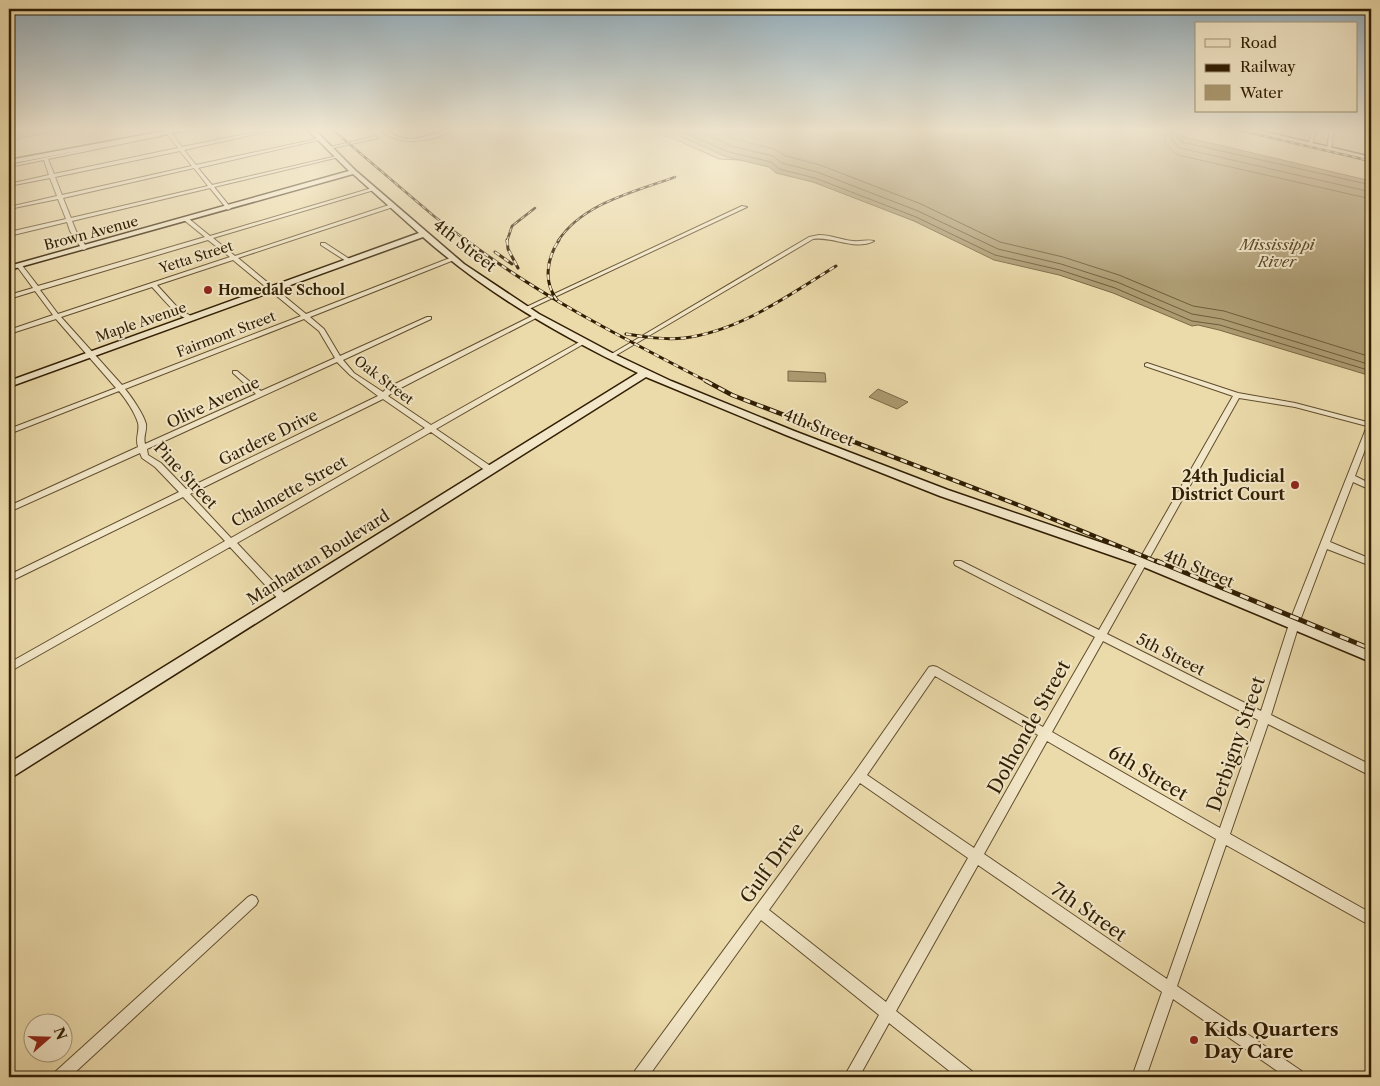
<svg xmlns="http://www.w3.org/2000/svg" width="1380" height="1086" viewBox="0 0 1380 1086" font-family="'Libre Caslon Text',serif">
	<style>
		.green { fill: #cbba8e; stroke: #7e6c48 }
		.water { fill: #ac9a71; stroke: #7b6845 }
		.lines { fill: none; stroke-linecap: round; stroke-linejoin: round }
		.shore { stroke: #6e5c3a; stroke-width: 1 }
		.street-casing { stroke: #604d2d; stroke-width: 2 }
		.secondary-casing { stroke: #311e03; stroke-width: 3 }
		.street { fill: #f2e7c8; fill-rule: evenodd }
		.secondary { fill: #f2e7c8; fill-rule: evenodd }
		.rail-far3-casing { stroke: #311e03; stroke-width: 2.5 }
		.rail-far2-casing { stroke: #311e03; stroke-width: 3 }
		.rail-far1-casing { stroke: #311e03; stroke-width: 4.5 }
		.rail-casing { stroke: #311e03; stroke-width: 5 }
		.rail-far3 { stroke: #f2e7c8; stroke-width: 1; stroke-dasharray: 4.5; stroke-linecap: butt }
		.rail-far2 { stroke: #f2e7c8; stroke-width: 2; stroke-dasharray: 5.5; stroke-linecap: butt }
		.rail-far1 { stroke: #f2e7c8; stroke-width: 2.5; stroke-dasharray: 7; stroke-linecap: butt }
		.rail { stroke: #f2e7c8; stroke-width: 3; stroke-dasharray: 9; stroke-linecap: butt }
		.poi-dot { fill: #8f2418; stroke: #f2e7c8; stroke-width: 2 }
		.labels { text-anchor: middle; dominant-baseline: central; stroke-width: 4; stroke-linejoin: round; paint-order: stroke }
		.far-street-label { font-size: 14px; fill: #311e03; stroke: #f2e7c8 }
		.far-poi-label { font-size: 14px; font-weight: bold; fill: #311e03; stroke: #f2e7c8; text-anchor: start }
		.far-water-label { font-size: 15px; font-style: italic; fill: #5c492a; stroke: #f2e7c8 }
		.street-label { font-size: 16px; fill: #311e03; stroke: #f2e7c8 }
		.poi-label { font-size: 16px; font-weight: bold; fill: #311e03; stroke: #f2e7c8; text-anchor: end }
		.near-street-label { font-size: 19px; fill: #311e03; stroke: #f2e7c8 }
		.near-poi-label { font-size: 19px; font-weight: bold; fill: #311e03; stroke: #f2e7c8; text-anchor: start }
	</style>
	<rect width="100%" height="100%" fill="#ebdaaa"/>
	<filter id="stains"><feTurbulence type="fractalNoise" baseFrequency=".004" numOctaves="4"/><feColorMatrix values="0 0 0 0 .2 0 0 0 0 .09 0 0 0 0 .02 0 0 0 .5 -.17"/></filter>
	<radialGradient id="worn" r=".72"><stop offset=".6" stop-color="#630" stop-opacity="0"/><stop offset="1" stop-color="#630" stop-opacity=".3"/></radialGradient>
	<!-- green -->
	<path class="green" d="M644 130H666L740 160 719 159 675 139Z"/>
	<!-- water -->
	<g class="water">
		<path d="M9 130H64L9 141Z"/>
		<path d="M666 130H1189L1181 136 1371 181V376L1219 330 1198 325 1192 326 1113 293 1059 275 994 260 914 221 813 182 776 173 769 167 727 157Z"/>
		<path d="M788 371 825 373 826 382 788 381Z"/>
		<path d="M878 389 908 402 897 409 869 397Z"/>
	</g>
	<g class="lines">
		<!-- shore -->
		<g class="shore">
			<path d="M678 130 729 152 771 162 779 169 815 178 916 217 995 255 1060 270 1115 288 1192 321 1220 325 1371 371"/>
			<path d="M697 130 731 146 773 156 782 163 817 172 918 211 998 249 1061 264 1117 282 1192 314 1222 319 1371 365"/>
			<path d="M716 130 734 139 774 149 786 156 820 165 921 204 1000 242 1063 257 1119 275 1193 306 1224 311 1371 357"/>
			<path d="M1164 130 1166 145 1178 155 1371 199"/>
			<path d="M1172 130V140L1180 148 1371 192"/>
			<path d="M1180 130 1178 137 1182 142 1371 185"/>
		</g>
		<!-- street casing -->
		<g class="street-casing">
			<g id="street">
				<path d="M164 130H169L182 147 264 130H274L184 150 196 165 321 138 323 139 198 168 212 185 337 156 339 157 214 187 231 208 228 210 210 188 72 221 76 231 87 248 84 250 82 249 70 231 67 222 9 236V232L66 219 58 199 9 209V207L57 196 50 178 9 186V184L49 175 44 160 9 167V165L159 134 161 136 48 159 54 174 178 148ZM180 151 192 166 62 195 55 177ZM194 168 208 186 71 218 63 198Z"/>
				<path d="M380 130C389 130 397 138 407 139 424 140 438 130 455 130 431 141 402 148 380 130Z"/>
				<path d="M1312 130H1316L1312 145 1310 146 1308 145Z"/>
				<path d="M1330 130H1334L1331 149 1329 150 1327 149Z"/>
				<path d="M376 136 378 138 328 149 326 148Z"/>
				<path d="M372 188H374V190L213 238 235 256 389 205H393V207L238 258 306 314 450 258H454V260L310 317 324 329 340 356 427 317H431V319L343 360 354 373 383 392 387 388 534 315H538V317L393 392 388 396 431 425 583 340H587V342L436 429 492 467 493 469 492 471H486L431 432 237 543 286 595 288 598 286 601H280L230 547 9 672V663L225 541 183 497 9 582V575L179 492 155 467 142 458 140 453 9 512V506L138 447C135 437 140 431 138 423 135 413 126 399 119 391L9 434V429L116 388 56 319 9 334V330L53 315 35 291 9 299V295L33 288 16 265 17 264H21L38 286 205 237 184 220V218H188L210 236ZM208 240 230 257 58 314 40 290ZM233 260 301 316 122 385 61 317 152 287C162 297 179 321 194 320V318L178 308 157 285ZM304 319 319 331 335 358 261 391 237 371H233V373L256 394 145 444C143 437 147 431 146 424 144 415 131 396 125 389ZM337 362 350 375 378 396 186 489 161 463 148 455 147 449ZM383 399 425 428 231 538 190 494Z"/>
				<path d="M742 206 747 207 527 310 522 309Z"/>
				<path d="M819 235C831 235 842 240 853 241 860 242 868 239 874 241 854 251 833 236 813 239L613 357 611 358 608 356 809 237Z"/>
				<path d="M321 243H325L351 260 346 261 321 245Z"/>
				<path d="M1147 363 1238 393 1295 403 1371 423V434L1355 476 1371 484V490L1353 482 1330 542 1371 559V566L1327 549 1301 618 1271 715 1371 765V776L1268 724 1230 834 1371 913V926L1226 845 1177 986 1303 1072 1305 1077H1286L1173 999 1146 1077H1132L1162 992 978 865 896 1011 973 1072 975 1077H957L889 1023 859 1077H844L879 1015 761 920 648 1077H632L634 1072 855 772 929 667 933 666 937 667 1043 727 1095 637 955 565 954 563 955 561H961L1099 630 1233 396 1145 366V364ZM1239 398 1295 407 1367 426 1291 618 1261 711 1107 634ZM1103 641 1258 720 1220 828 1052 732ZM935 676 1038 735 974 848 867 775ZM1047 741 1216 839 1167 979 984 854ZM860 783 968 858 886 1002 769 910Z"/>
				<path d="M252 895 256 897 258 901 256 905 70 1077H53L55 1072 248 897Z"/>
			</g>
		</g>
		<!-- secondary casing -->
		<g class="secondary-casing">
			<g id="secondary">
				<path d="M170 130H188L9 164V160Z"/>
				<path d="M308 130H315L356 171 464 264 539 314 614 354 671 381 794 431 948 490 1149 559 1371 650V662L1139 565 940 496 786 435 646 377 9 779V763L638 373C559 335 489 295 423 237L9 387V381L419 233 353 174 9 270V266L349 171Z"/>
				<path d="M1245 130H1257L1371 157V161Z"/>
			</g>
		</g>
		<!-- street -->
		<use href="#street" class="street"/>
		<!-- secondary -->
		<use href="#secondary" class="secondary"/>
		<!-- rail-far3 casing -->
		<g class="rail-far3-casing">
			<g id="rail-far3">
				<path d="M333 130 435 217 467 241"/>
				<path d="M1238 130 1371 161"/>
				<path d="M507 241 512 226 535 208"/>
				<path d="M558 241C583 203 634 192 675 177"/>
			</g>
		</g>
		<!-- rail-far2 casing -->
		<g class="rail-far2-casing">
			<g id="rail-far2">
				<path d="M466 240C541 297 625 339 708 382"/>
				<path d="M507 240 508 249 518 268"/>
				<path d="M495 252 512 264"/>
				<path d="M557 300C543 282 547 258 559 240"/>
				<path d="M626 334C645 337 664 340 684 338 740 331 789 295 836 266"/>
			</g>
		</g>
		<!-- rail-far1 casing -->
		<g class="rail-far1-casing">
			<path id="rail-far1" d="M706 381 732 395 1021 506 1160 563"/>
		</g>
		<!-- rail casing -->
		<g class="rail-casing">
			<path id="rail" d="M1157 561 1371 649"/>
		</g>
		<!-- rail-far3 -->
		<use href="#rail-far3" class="rail-far3"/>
		<!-- rail-far2 -->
		<use href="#rail-far2" class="rail-far2"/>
		<!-- rail-far1 -->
		<use href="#rail-far1" class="rail-far1"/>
		<!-- rail -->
		<use href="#rail" class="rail"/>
	</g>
	<!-- sky -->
	<linearGradient id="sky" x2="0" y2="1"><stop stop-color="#90aab8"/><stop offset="0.46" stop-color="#f6eed9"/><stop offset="1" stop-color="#f6eed9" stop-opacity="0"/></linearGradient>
	<rect width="1380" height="282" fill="url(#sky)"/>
	<!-- markers -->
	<g class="poi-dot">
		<circle cx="208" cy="290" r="5"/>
		<circle cx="1295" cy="485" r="5"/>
		<circle cx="1194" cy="1040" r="5"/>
	</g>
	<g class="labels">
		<!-- far-street labels -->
		<g class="far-street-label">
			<text transform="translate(91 233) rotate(-15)">Brown Avenue</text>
			<text transform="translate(196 257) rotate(-18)">Yetta Street</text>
			<text transform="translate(141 322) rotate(-19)">Maple Avenue</text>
			<text transform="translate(226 334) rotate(-21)">Fairmont Street</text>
			<text transform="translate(384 380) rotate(37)">Oak Street</text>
		</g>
		<!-- far-poi labels -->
		<g class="far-poi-label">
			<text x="218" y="290">Homedale School</text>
		</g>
		<!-- far-water labels -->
		<g class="far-water-label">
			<text x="1277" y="244">Mississippi<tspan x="1277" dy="17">River</tspan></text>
		</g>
		<!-- street labels -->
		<g class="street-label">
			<text transform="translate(465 245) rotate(38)">4th Street</text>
			<text transform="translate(213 402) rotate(-25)">Olive Avenue</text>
			<text transform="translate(819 427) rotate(22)">4th Street</text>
			<text transform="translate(268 437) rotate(-26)">Gardere Drive</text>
			<text transform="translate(186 475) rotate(47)">Pine Street</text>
			<text transform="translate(289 491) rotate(-29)">Chalmette Street</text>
			<text transform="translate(318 557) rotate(-32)">Manhattan Boulevard</text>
			<text transform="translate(1199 568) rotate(23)">4th Street</text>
			<text transform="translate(1171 654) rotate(27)">5th Street</text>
		</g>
		<!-- poi labels -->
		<g class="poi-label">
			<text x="1285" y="476">24th Judicial<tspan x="1285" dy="18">District Court</tspan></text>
		</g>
		<!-- near-street labels -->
		<g class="near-street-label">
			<text transform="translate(1029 727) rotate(-61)">Dolhonde Street</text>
			<text transform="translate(1236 744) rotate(-71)">Derbigny Street</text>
			<text transform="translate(1148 773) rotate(31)">6th Street</text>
			<text transform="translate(772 863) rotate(-54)">Gulf Drive</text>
			<text transform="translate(1089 912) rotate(35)">7th Street</text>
		</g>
		<!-- near-poi labels -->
		<g class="near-poi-label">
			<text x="1204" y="1029">Kids Quarters<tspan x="1204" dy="22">Day Care</tspan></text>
		</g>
	</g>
	<!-- margin -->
	<rect width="1380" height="1086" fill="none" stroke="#ebdaaa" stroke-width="30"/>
	<rect x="10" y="10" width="1360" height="1066" fill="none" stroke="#311e03" stroke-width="2.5"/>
	<rect x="15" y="15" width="1350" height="1056" fill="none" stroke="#311e03"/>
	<!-- legend -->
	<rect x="1195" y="22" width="162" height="90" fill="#f2e7c8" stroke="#a59779"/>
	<rect x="1205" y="39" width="25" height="8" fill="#f2e7c8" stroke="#a59779"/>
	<text x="1240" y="48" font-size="15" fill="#311e03">Road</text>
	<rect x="1205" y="64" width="25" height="8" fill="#311e03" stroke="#a59779"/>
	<text x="1240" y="72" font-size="15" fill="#311e03">Railway</text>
	<rect x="1205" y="85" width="25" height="15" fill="#ac9a71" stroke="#a59779"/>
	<text x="1240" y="98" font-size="15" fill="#311e03">Water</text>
	<!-- north arrow -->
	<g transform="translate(48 1038) rotate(70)"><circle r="24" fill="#f2e7c8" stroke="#a59779"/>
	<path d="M0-4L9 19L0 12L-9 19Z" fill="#8f2418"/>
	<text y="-8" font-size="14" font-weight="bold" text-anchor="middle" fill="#311e03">N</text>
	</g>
	<rect width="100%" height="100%" filter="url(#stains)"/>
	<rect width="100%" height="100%" fill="url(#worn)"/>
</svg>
